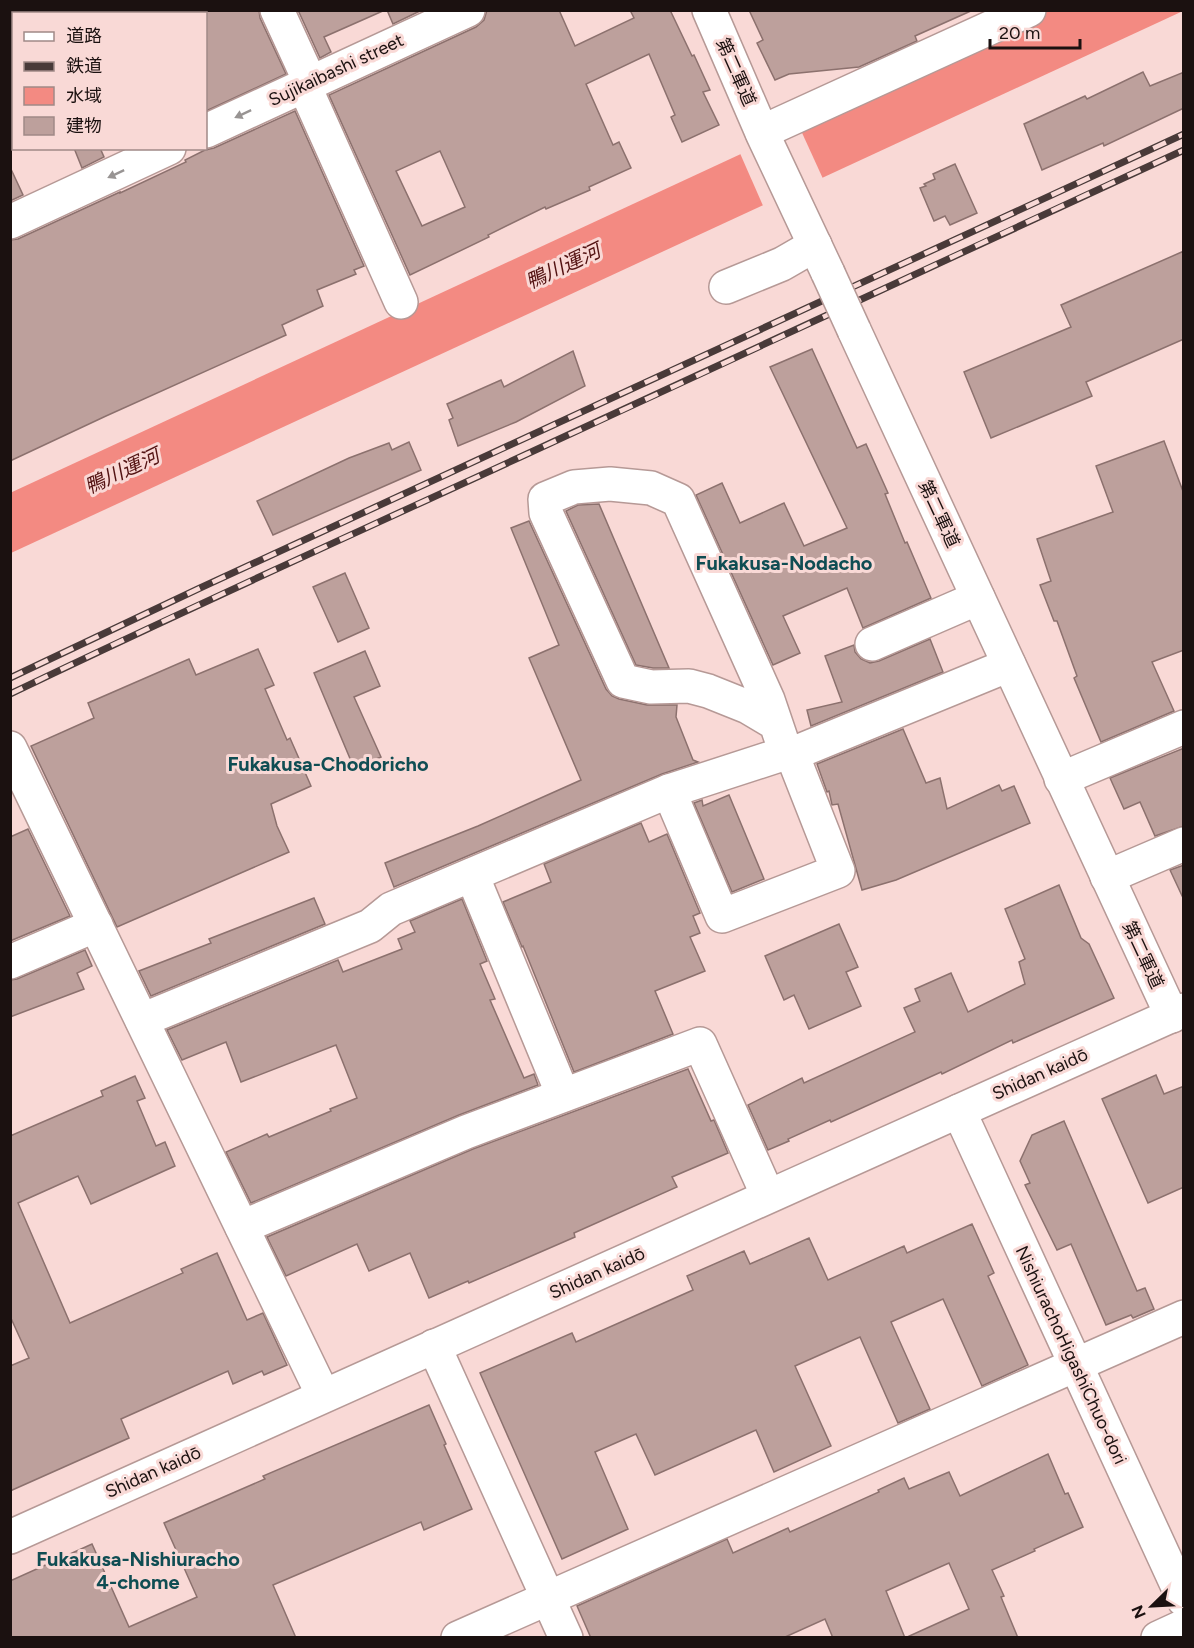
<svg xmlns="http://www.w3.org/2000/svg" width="1194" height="1648" viewBox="0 0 1194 1648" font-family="Figtree,'Noto Sans JP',sans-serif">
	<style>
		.water { fill: #f38a82 }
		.pier { fill: #f9d9d6 }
		.building { fill: #bda09c; stroke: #8c716e; stroke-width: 1.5; fill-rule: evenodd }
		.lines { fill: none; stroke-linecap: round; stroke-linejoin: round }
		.minor-casing { stroke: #b69996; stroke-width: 36 }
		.minor { stroke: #fff; stroke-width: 33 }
		.rail-casing { stroke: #493a39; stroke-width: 7 }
		.rail { stroke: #f9d9d6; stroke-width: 4.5; stroke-dasharray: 14; stroke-linecap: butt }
		.minor-bridge-casing { stroke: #b69996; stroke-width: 36; stroke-linecap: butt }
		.minor-bridge { stroke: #fff; stroke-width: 33 }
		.oneway { fill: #989493 }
		.labels { text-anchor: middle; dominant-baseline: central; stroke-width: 6; stroke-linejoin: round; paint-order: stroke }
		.street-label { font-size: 18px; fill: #1b1110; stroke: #f9d9d6 }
		.water-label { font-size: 20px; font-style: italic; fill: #531212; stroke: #f9d9d6 }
		.neighbourhood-label { font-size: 20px; font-weight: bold; fill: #0f4d53; stroke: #f9d9d6 }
	</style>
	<rect width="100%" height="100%" fill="#f9d9d6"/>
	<!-- water -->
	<path class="water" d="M1049 11H1183L11 553 10 493Z"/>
	<!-- pier -->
	<path class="pier" d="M798 124 824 181 764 208 739 151Z"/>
	<!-- building -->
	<g class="building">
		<path d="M206 10H259L260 18 286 74 206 111Z"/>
		<path d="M298 10H385L324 37 331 52 320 58Z"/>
		<path d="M387 10H422L393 24Z"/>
		<path d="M487 10H559L575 46 634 18 630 10H670L692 56 694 55 710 90 703 92 719 125 682 142 671 117 675 115 649 54 586 84 613 145 619 142 631 168 589 187 590 190 546 209 545 207 488 235 489 237 410 275 329 95 476 27 484 20ZM440 151 465 207 422 226 396 171Z"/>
		<path d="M749 10H973L915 36 917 41 859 67 789 74 775 80 757 43 763 40Z"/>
		<path d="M1143 72 1150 86 1184 72V108L1104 146 1103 143 1042 170 1024 124 1085 96 1087 99Z"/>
		<path d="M295 111 364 266 354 270 356 274 317 290 323 306 282 325 286 335 106 416 10 461V240L18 239 120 192V193L186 162 185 160 205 150 214 148Z"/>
		<path d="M74 148H100L104 157 82 168Z"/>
		<path d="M955 164 977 213 950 225 945 216 934 221 920 188 926 186 924 184 935 179 933 174Z"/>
		<path d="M10 167 23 195 10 201Z"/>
		<path d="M1184 251V339L1086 382 1092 396 991 438 964 372 1071 327 1061 305Z"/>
		<path d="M812 349 857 448 866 444 888 493 885 494 905 543 907 542 931 598 863 628 847 588 783 616 800 653 773 665 696 495 722 483 740 523 784 503 804 546 847 528 770 367Z"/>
		<path d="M573 351 585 386 516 422 458 446 449 420 453 418 447 404 501 380 504 387Z"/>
		<path d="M1164 441 1184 494V650L1152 662 1174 711 1101 742 1074 678 1077 676 1057 621H1054L1040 585 1051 581 1037 539 1113 512 1096 466Z"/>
		<path d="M409 442 421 470 273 535 257 501 349 458 389 443 392 450Z"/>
		<path d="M599 504 669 668H653L636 665 566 511 578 505Z"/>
		<path d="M529 521 606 689 612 696 619 699 647 705H677L676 717 693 760 698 762 662 774 394 887 385 863 478 826 581 780 529 658 559 645 511 528Z"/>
		<path d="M345 573 369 628 338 642 313 587Z"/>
		<path d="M930 639 943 672 811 726 807 710 842 702 825 656 854 645 855 652 861 659 870 663 879 661Z"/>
		<path d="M258 649 274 685 265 689 287 740 290 738 311 786 271 804 277 826 289 852 117 927 31 746 94 718 88 703 189 659 196 675Z"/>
		<path d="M365 651 380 686 354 697 381 757 354 768 314 673Z"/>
		<path d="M903 729 926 783 940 778 947 809 999 785 1002 791 1014 786 1030 823 896 880 862 890 838 804 832 805 829 791 827 792 817 764Z"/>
		<path d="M1184 748V826L1155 836 1140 802 1124 809 1110 778Z"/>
		<path d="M729 795 764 879 732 892 694 803 702 800 703 806Z"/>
		<path d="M641 823 649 842 667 834 700 913 693 916 700 933 690 937 705 971 655 991 673 1034 574 1072 523 946 522 947 503 902 551 882 544 864Z"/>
		<path d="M28 829 70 916 10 941V837Z"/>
		<path d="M1184 865V900L1170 870Z"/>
		<path d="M1059 885 1081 938 1089 944 1114 998 1013 1043 1012 1040 942 1074 941 1072 831 1122 830 1120 788 1139 789 1141 768 1150 748 1105 802 1078 804 1083 915 1032 904 1008 920 1001 915 989 951 973 968 1012 1025 984 1019 962 1025 959 1005 909Z"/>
		<path d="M314 898 325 924 151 996 139 971 211 943 209 939Z"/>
		<path d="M462 899 487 961 480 964 495 999 490 1000 524 1078 534 1074 538 1085 459 1115 251 1203 226 1152 267 1134 269 1137 331 1111 330 1109 357 1098 336 1045 241 1082 226 1042 182 1060 167 1030 338 960 343 972 402 949 398 939 415 932 410 921Z"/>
		<path d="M839 924 858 967 846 972 861 1006 809 1029 794 995 784 1000 765 956Z"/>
		<path d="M85 950 92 966 77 973 84 989 10 1017V980L17 979Z"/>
		<path d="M688 1069 711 1121 714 1120 728 1153 672 1177 677 1187 574 1233 575 1237 469 1283 468 1281 429 1298 410 1253 369 1271 357 1244 286 1276 267 1237 473 1149Z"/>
		<path d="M1156 1075 1164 1094 1184 1086V1187L1148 1203 1102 1099Z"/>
		<path d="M135 1076 145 1098 137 1101 156 1146 165 1142 175 1166 91 1204 78 1176 18 1203 70 1323 183 1273 181 1269 217 1253 247 1320 263 1313 287 1365 264 1375 262 1371 233 1384 228 1371 121 1419 129 1438 10 1491V1366L29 1358 10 1316V1136L103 1096 101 1091Z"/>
		<path d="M1064 1121 1137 1291 1145 1288 1154 1309 1133 1318 1131 1315 1106 1325 1071 1244 1057 1250 1025 1185 1030 1183 1020 1161 1032 1135Z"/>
		<path d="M972 1224 994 1273 988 1276 1028 1365 982 1386 943 1299 891 1322 930 1409 898 1423 860 1337 795 1366 831 1446 774 1472 756 1430 655 1475 636 1434 595 1452 628 1529 562 1559 480 1373 572 1333 576 1342 693 1290 687 1276 744 1251 750 1264 809 1238 828 1280 904 1246 907 1253Z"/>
		<path d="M429 1405 446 1444 444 1445 472 1509 424 1530 421 1522 273 1585 296 1638H10V1581L92 1544 129 1627 197 1597 164 1523 265 1479 263 1476Z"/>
		<path d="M1048 1454 1065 1494 1068 1493 1083 1527 1034 1549 1035 1551 992 1570 1004 1596 1001 1597 1018 1638H833L825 1619 783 1638H591L577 1606 727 1539 733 1553 788 1528 790 1532 879 1492 878 1490 904 1478 909 1489 949 1472 960 1496ZM949 1563 969 1609 905 1638 886 1591Z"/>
	</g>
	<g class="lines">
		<!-- minor casing -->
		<g class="minor-casing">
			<g id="minor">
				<path d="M277 10 310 82"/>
				<path d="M709 10 763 135 828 273"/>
				<path d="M304 85 401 302"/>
				<path d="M206 131 468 10"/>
				<path d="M762 132 1029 10"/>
				<path d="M10 222 169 148"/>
				<path d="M726 287 782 264 815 245"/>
				<path d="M854 330 1172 1016"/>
				<path d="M872 644 978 598"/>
				<path d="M775 723 748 707 708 691 689 686 651 687 623 681 546 513 545 499 574 487 610 484 651 488 678 500 768 700 786 753"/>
				<path d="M10 748 323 1395"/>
				<path d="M1061 779 1184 727"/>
				<path d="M669 791 722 916 838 871 792 754"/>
				<path d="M472 875 563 1095"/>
				<path d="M1107 877 1184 844"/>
				<path d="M10 962 96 925"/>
				<path d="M142 1020 370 926 391 909 669 791 786 753 792 754 1009 665"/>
				<path d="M959 1111 1184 1600"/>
				<path d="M242 1227 466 1132 700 1044 768 1196"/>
				<path d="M434 1346 566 1638"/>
				<path d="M10 1537 1184 1010"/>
				<path d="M458 1638 1184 1317"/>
				<path d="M1158 1638 1184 1626"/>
			</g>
		</g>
		<!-- minor -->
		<use href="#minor" class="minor"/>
		<!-- rail casing -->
		<g class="rail-casing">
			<g id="rail">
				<path d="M10 678 200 588 1184 134"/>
				<path d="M10 694C182 611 356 533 529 453 748 353 965 250 1184 150"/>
			</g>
		</g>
		<!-- rail -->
		<use href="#rail" class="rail"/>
		<!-- minor-bridge casing -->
		<g class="minor-bridge-casing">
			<path id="minor-bridge" d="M828 273 854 330"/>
		</g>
		<!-- minor-bridge -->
		<use href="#minor-bridge" class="minor-bridge"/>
	</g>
	<!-- one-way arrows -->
	<defs><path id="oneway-solid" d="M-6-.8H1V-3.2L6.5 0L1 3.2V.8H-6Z" transform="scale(1.5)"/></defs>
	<g class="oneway">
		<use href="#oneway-solid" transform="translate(243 114) rotate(155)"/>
		<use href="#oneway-solid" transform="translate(116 174) rotate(155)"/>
	</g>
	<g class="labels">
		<!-- street labels -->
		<g class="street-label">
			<text transform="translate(336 70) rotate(-25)">Sujikaibashi street</text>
			<text transform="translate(736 72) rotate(66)">第二軍道</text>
			<text transform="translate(939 514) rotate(65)">第二軍道</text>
			<text transform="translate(1143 955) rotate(65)">第二軍道</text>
			<text transform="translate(1040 1074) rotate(-24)">Shidan kaidō</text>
			<text transform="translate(597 1273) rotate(-24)">Shidan kaidō</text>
			<text transform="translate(1071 1355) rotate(65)">NishiurachoHigashiChuo-dori</text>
			<text transform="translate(153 1472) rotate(-24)">Shidan kaidō</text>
		</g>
		<!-- water labels -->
		<g class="water-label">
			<text transform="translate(563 266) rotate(-25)">鴨川運河</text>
			<text transform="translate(122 471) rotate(-25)">鴨川運河</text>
		</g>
		<!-- neighbourhood labels -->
		<g class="neighbourhood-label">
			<text x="784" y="563">Fukakusa-Nodacho</text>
			<text x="328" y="764">Fukakusa-Chodoricho</text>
			<text x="138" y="1559">Fukakusa-Nishiuracho<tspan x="138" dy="23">4-chome</tspan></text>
		</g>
	</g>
	<!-- border -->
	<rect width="1194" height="1648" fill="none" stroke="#1b1110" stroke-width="24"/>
	<!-- legend -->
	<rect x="12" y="12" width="195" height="138" fill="#f9d9d6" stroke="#a08987" stroke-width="1.5"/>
	<rect x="24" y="32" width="30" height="9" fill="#ffffff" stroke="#a08987" stroke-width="1.5"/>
	<text x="66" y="42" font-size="18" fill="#1b1110">道路</text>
	<rect x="24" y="62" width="30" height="9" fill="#493a39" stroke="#a08987" stroke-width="1.5"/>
	<text x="66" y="72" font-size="18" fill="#1b1110">鉄道</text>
	<rect x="24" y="87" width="30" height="18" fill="#f38a82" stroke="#a08987" stroke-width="1.5"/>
	<text x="66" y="102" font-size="18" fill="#1b1110">水域</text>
	<rect x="24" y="117" width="30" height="18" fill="#bda09c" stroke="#a08987" stroke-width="1.5"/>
	<text x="66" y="132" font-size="18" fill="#1b1110">建物</text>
	<!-- north arrow -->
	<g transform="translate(1152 1606) rotate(246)" stroke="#f9d9d6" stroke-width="4.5" paint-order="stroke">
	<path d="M0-4.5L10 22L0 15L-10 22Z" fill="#1b1110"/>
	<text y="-9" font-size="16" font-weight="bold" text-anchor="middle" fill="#1b1110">N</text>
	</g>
	<!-- scale -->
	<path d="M990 39v9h90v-9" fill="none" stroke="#1b1110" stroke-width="3"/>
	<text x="999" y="39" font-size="18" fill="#1b1110" stroke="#f9d9d6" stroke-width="4.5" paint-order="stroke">20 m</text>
</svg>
